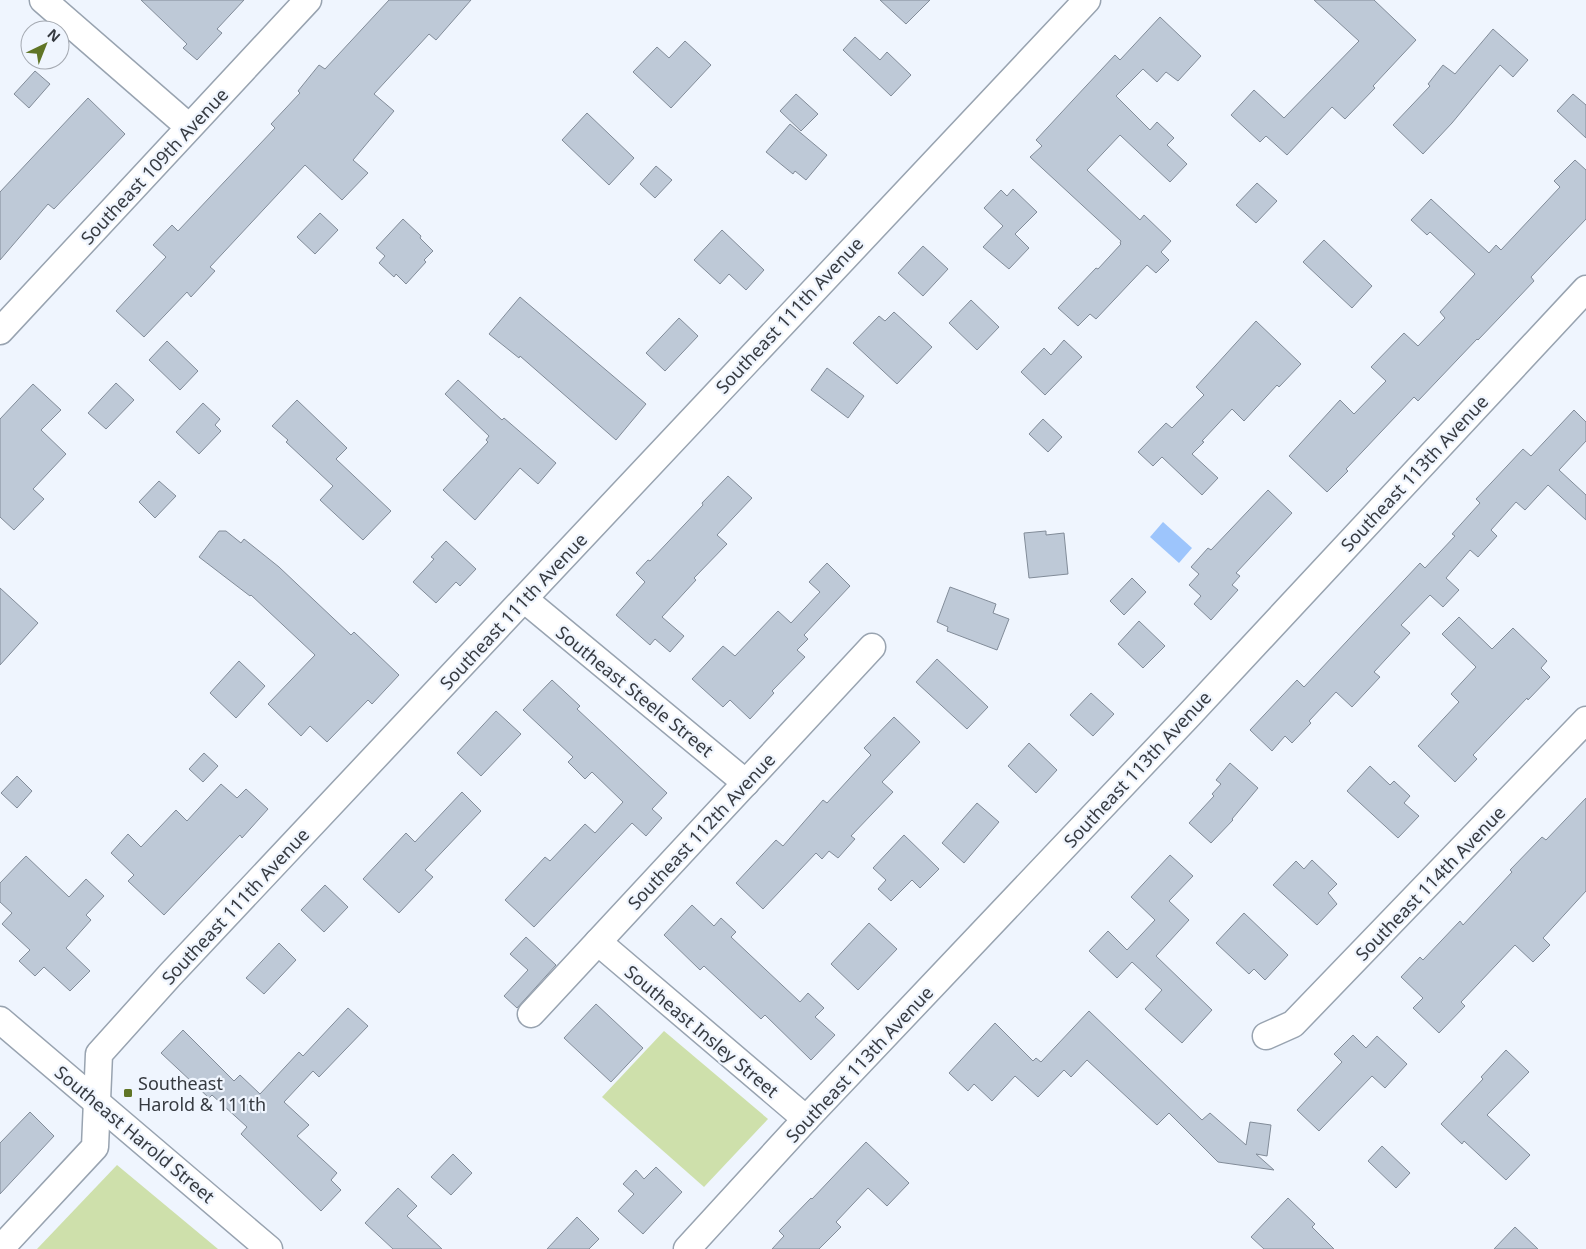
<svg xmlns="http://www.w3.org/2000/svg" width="1586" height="1249" viewBox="0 0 1586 1249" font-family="'Noto Sans',sans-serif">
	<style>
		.green { fill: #cee0ab }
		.water { fill: #9dc5fc }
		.building { fill: #bec9d7; stroke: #828c99 }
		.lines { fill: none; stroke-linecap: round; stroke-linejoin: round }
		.minor-casing { stroke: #98a3b0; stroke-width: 29 }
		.minor { stroke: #fff; stroke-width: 26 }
		.poi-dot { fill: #607526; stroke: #eff5fe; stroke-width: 2 }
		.labels { text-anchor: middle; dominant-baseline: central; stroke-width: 4.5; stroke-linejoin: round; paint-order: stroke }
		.street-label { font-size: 18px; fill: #363a40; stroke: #eff5fe }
		.poi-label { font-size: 18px; fill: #363a40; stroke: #eff5fe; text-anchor: start }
	</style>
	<rect width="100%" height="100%" fill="#eff5fe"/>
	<!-- green -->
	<g class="green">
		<path d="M664 1031 768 1119 704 1187 602 1097Z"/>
		<path d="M117 1165 218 1249H37Z"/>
	</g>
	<!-- water -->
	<path class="water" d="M1163 522 1192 548 1179 563 1150 537Z"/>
	<!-- building -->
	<g class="building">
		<path d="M141 0H244L217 29 222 33 197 60 183 48 187 44Z"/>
		<path d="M389 0H471L436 40 429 34 374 94 394 111 353 160 368 173 342 200 305 165 210 267 215 271 191 297 187 292 144 337 116 311 166 257 153 245 172 225 178 231 275 128 271 124 300 93 298 91 319 65 325 69Z"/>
		<path d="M880 0H930L906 24Z"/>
		<path d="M1314 0H1374L1416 40 1373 86 1375 88 1345 119 1332 107 1287 155 1266 136 1260 142 1231 115 1254 90 1284 118 1359 41Z"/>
		<path d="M1160 17 1201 56 1178 81 1166 72 1157 82 1143 69 1116 96 1150 130 1157 122 1174 138 1167 145 1187 164 1170 182 1120 135 1087 170 1140 220 1144 215 1171 241 1161 252 1169 260 1156 273 1147 265 1096 319 1090 314 1078 326 1058 308 1096 268 1098 269 1121 244 1120 243 1121 241 1030 157 1042 146 1036 140 1073 100 1115 55 1120 60Z"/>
		<path d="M1493 29 1528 60 1513 77 1500 65 1452 123 1423 154 1393 125 1430 86 1428 84 1443 65 1455 74Z"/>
		<path d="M855 37 880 60 887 52 911 75 891 96 843 50Z"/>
		<path d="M685 41 711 65 671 108 633 72 657 47 669 58Z"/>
		<path d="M35 71 50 84 29 108 14 94Z"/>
		<path d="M796 94 818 114 801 131 780 111Z"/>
		<path d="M1573 94 1586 105V138L1557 111Z"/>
		<path d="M88 98 125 134 54 209 48 204 0 260V192Z"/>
		<path d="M587 113 634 158 609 185 562 140Z"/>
		<path d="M790 124 827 155 806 180 795 171 793 174 766 152Z"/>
		<path d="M1575 160 1586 170V219L1531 277 1534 281 1500 317 1478 340 1477 339 1418 401 1414 397 1346 469 1348 471 1327 492 1289 456 1340 400 1354 414 1386 381 1371 367 1404 333 1418 346 1445 318 1440 312 1475 274 1430 232 1427 235 1411 220 1431 199 1489 253 1496 245 1501 250 1560 187 1554 181Z"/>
		<path d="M656 166 672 180 655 198 640 184Z"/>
		<path d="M1257 183 1277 201 1256 223 1236 205Z"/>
		<path d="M1013 189 1037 212 1015 234 1029 248 1009 269 983 247 1003 226 984 208 1001 190 1007 196Z"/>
		<path d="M320 213 338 230 315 254 297 237Z"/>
		<path d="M403 219 421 236 420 238 433 251 424 260 426 262 406 284 396 274 394 277 379 263 385 256 376 248Z"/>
		<path d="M722 230 764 270 746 290 729 274 720 284 694 260Z"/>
		<path d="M1324 240 1372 286 1352 308 1303 262Z"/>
		<path d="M923 246 948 269 923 296 898 273Z"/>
		<path d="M520 297 646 404 616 440 520 356 519 358 489 334Z"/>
		<path d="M971 300 999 327 977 350 949 323Z"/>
		<path d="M894 312 932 347 897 384 853 343 879 316 885 321Z"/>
		<path d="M679 318 698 336 665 371 646 353Z"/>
		<path d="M1256 321 1301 364 1279 387 1277 385 1244 421 1232 409 1202 441 1204 442 1192 454 1218 478 1202 495 1162 457 1153 466 1138 452 1166 423 1172 428 1204 395 1196 387Z"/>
		<path d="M1064 340 1082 357 1045 395 1021 372 1044 348 1051 355Z"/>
		<path d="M167 341 198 371 180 390 149 360Z"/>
		<path d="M827 368 864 396 848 418 811 390Z"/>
		<path d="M458 380 502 420 504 418 556 463 538 484 520 468 475 520 443 490 488 442 486 440 489 436 445 394Z"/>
		<path d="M116 383 134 400 106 429 88 413Z"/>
		<path d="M33 384 61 410 41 430 66 454 33 489 44 499 14 530 0 517V419Z"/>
		<path d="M297 400 347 448 336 459 391 511 363 540 320 500 333 486 286 442 288 440 272 426Z"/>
		<path d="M203 403 220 419 215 425 221 431 199 454 176 432Z"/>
		<path d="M1574 410 1586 422V441L1559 470 1586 495V520L1548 485 1525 510 1516 502 1491 530 1497 536 1478 557 1470 550 1446 578 1459 590 1443 607 1430 595 1401 625 1410 633 1374 672 1380 677 1352 707 1336 692 1309 721 1311 723 1292 743 1285 736 1272 751 1250 730 1297 680 1304 687 1420 563 1425 568 1455 536 1452 534 1480 503 1476 499 1523 449 1531 456Z"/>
		<path d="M1043 419 1062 437 1048 452 1029 434Z"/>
		<path d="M728 476 752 498 717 535 727 544 694 578 696 580 662 617 684 636 670 652 655 639 650 645 616 615 645 582 636 573 648 560 650 561 703 505 702 503Z"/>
		<path d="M159 481 176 496 155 518 139 502Z"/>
		<path d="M1268 490 1292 513 1236 573 1240 576 1232 585 1238 590 1211 620 1194 604 1201 596 1189 585 1199 574 1191 567 1208 548 1211 550Z"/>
		<path d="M219 531H226L241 543 244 539 279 567 351 635 354 632 399 675 372 704 368 700 327 742 310 726 301 736 268 704 315 655 251 595 250 596 199 557Z"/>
		<path d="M1046 531V535L1064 533 1068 574 1029 578 1024 533Z"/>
		<path d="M446 541 476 569 460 586 456 582 436 603 413 582 434 559 431 557Z"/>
		<path d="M827 563 850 586 804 635 808 639 797 650 805 657 772 691 774 693 750 719 730 700 723 707 692 679 723 646 735 656 778 611 791 623 820 592 809 582Z"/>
		<path d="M1132 578 1146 592 1124 615 1110 601Z"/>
		<path d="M950 587 996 604 993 613 1009 619 997 650 947 631 948 627 937 622Z"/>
		<path d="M0 588 38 623 0 665Z"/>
		<path d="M1459 617 1492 649 1513 628 1547 661 1541 668 1550 677 1528 700 1527 698 1473 755 1477 759 1455 782 1418 746 1459 702 1451 694 1476 667 1442 634Z"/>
		<path d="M1139 621 1165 646 1143 668 1118 644Z"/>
		<path d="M937 659 988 707 967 729 916 682Z"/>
		<path d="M239 661 265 686 236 718 210 693Z"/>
		<path d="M552 680 580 706 577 709 667 793 652 809 662 818 646 836 632 823 534 927 505 900 545 857 550 861 585 824 595 833 623 802 592 772 585 779 568 762 573 757 523 710Z"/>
		<path d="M1091 693 1114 714 1093 736 1070 715Z"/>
		<path d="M496 711 521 734 481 776 457 753Z"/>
		<path d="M894 717 920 742 882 782 893 792 851 836 855 839 838 858 829 851 822 859 816 853 763 909 736 883 776 840 783 846 823 800 827 803 871 755 864 748Z"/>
		<path d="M1029 743 1057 770 1036 793 1008 766Z"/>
		<path d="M204 753 218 766 203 782 189 769Z"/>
		<path d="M1230 763 1258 788 1232 819 1233 820 1211 843 1189 823 1214 796 1212 794 1221 784 1216 780Z"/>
		<path d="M1370 766 1390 785 1394 781 1410 796 1404 803 1419 816 1398 838 1347 791Z"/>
		<path d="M17 776 32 791 17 808 1 793Z"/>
		<path d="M221 784 237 798 246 789 268 809 242 838 240 835 164 915 128 881 134 875 111 853 128 834 141 847 176 810 187 821Z"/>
		<path d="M462 792 481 811 425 870 433 877 399 913 363 879 406 833 415 842Z"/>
		<path d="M1586 798V891L1543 938 1550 945 1533 962 1515 945 1461 1002 1465 1006 1439 1033 1413 1008 1423 998 1401 977 1420 957 1423 960 1460 921 1463 925 1512 872 1510 870 1542 837 1546 840Z"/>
		<path d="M977 803 999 822 964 863 942 843Z"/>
		<path d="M904 835 939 869 920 888 912 880 891 901 878 889 886 880 873 868Z"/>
		<path d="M1170 855 1193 876 1169 901 1189 920 1156 956 1212 1010 1182 1043 1145 1009 1162 990 1132 962 1117 978 1089 951 1108 931 1127 950 1155 920 1131 897Z"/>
		<path d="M26 856 69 897 86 879 104 896 86 915 91 920 66 948 90 971 70 991 44 967 35 976 19 961 30 950 2 924 12 913 0 902V883Z"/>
		<path d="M1312 860 1337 884 1328 893 1337 904 1317 925 1273 885 1296 861 1304 869Z"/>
		<path d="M325 885 348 907 324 932 301 910Z"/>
		<path d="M692 905 714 926 721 918 736 932 731 937 800 1002 808 993 824 1008 815 1017 835 1035 811 1060 765 1015 761 1019 704 966 700 970 664 935Z"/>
		<path d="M1244 913 1288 955 1265 980 1254 969 1249 974 1216 943Z"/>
		<path d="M869 923 897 949 858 990 831 964Z"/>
		<path d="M526 937 556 965 517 1008 504 996 528 970 510 954Z"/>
		<path d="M279 943 296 960 264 994 246 978Z"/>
		<path d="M596 1004 643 1048 611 1082 564 1038Z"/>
		<path d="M348 1008 368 1026 319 1077 313 1071 284 1102 309 1125 297 1136 337 1173 331 1180 341 1190 321 1211 241 1134 247 1127 212 1095 209 1098 161 1053 183 1030 234 1081 240 1075 260 1094 299 1052 303 1056Z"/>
		<path d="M1089 1011 1202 1120 1210 1113 1246 1145 1250 1122 1271 1125 1267 1156 1256 1154 1274 1170 1218 1162 1169 1113 1157 1125 1087 1060 1071 1077 1064 1070 1038 1097 1015 1076 992 1101 974 1084 968 1091 949 1073 995 1023 1033 1061 1036 1058 1041 1062Z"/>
		<path d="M1353 1035 1366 1048 1377 1036 1407 1064 1385 1088 1372 1076 1319 1131 1297 1110 1342 1062 1334 1054Z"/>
		<path d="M1506 1050 1529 1072 1487 1115 1530 1155 1506 1180 1464 1141 1462 1144 1441 1124 1483 1079 1481 1077Z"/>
		<path d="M30 1112 54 1136 0 1194V1143Z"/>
		<path d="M866 1142 909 1183 887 1206 868 1188 836 1222 841 1227 819 1249H772L784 1236 779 1231 811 1198 812 1199Z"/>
		<path d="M1382 1146 1410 1173 1396 1188 1368 1161Z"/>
		<path d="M453 1154 472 1173 451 1195 431 1177Z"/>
		<path d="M656 1167 682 1192 643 1234 618 1211 634 1194 623 1184 636 1170 644 1179Z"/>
		<path d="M398 1188 417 1206 407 1216 442 1249H393L365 1223Z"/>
		<path d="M1288 1198 1315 1224 1312 1227 1334 1249H1264L1251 1237Z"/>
		<path d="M577 1217 599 1239 589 1249H547Z"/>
		<path d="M1515 1227 1538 1249H1494Z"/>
	</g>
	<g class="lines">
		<!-- minor casing -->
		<g class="minor-casing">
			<g id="minor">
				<path d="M43 0 189 127"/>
				<path d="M0 331 308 0"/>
				<path d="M524 599 746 783"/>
				<path d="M598 942 806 1119"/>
				<path d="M531 1014 872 647"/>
				<path d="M0 1020 269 1249"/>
				<path d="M1266 1036 1293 1024 1586 720"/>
				<path d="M0 1249 95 1147 99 1054 170 975 1087 0"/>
				<path d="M687 1249 806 1119 1190 714 1586 289"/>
			</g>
		</g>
		<!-- minor -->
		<use href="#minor" class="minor"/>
	</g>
	<!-- markers -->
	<rect class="poi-dot" x="123" y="1088" width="10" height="10" rx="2.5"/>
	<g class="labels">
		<!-- street labels -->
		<g class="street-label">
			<text transform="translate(154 166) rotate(-47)">Southeast 109th Avenue</text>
			<text transform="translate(789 315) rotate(-47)">Southeast 111th Avenue</text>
			<text transform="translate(1414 473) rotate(-47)">Southeast 113th Avenue</text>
			<text transform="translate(513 611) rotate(-47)">Southeast 111th Avenue</text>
			<text transform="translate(635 691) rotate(39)">Southeast Steele Street</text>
			<text transform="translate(1137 769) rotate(-47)">Southeast 113th Avenue</text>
			<text transform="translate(701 831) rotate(-47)">Southeast 112th Avenue</text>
			<text transform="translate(1430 883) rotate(-46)">Southeast 114th Avenue</text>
			<text transform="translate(235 906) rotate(-47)">Southeast 111th Avenue</text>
			<text transform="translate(702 1031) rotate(40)">Southeast Insley Street</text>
			<text transform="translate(859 1064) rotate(-47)">Southeast 113th Avenue</text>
			<text transform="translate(135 1134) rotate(40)">Southeast Harold Street</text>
		</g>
		<!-- poi labels -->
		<g class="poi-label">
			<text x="138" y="1083">Southeast<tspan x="138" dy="21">Harold &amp; 111th</tspan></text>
		</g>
	</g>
	<!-- north arrow -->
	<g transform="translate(45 45) rotate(43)"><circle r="24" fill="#eff5fe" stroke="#a5aab2"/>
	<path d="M0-4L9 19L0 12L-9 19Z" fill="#607526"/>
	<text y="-8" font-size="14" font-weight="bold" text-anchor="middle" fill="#363a40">N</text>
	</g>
</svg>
